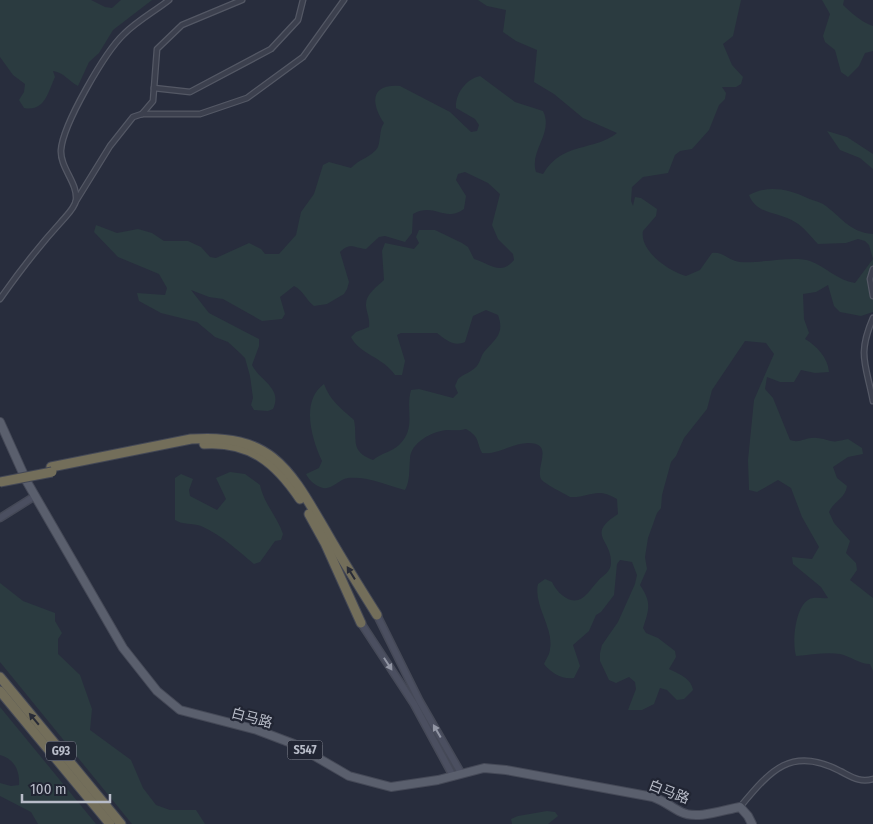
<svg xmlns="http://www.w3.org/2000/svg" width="873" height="824" viewBox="0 0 873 824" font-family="'Fira Sans Condensed','Noto Sans SC',sans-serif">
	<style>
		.green { fill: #2b3b40 }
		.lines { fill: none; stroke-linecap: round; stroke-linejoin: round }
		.street-casing { stroke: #545865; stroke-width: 7 }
		.secondary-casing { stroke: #454957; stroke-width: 9 }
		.primary-casing { stroke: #454957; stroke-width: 10 }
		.highway-casing { stroke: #444855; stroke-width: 11 }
		.street { stroke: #3c404e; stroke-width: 4.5 }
		.secondary { stroke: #4b4f60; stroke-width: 6 }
		.primary { stroke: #5a5f6d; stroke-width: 8 }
		.highway { stroke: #736e5a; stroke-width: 9 }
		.highway-bridge-casing { stroke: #444855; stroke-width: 11; stroke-linecap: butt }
		.highway-bridge { stroke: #736e5a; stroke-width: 9 }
		.oneway { fill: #292c37 }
		.oneway2 { fill: #9296a4 }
		.labels { text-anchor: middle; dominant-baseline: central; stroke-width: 4.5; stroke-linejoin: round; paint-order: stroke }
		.shield { fill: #212533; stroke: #8b8f9b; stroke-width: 1 }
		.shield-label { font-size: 12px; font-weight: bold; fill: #b8bcc8 }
		.street-label { font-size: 14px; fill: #b8bcc8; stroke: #212533 }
	</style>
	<rect width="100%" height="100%" fill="#282d3d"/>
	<!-- green -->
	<g class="green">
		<path d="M0 0H91L105 7 112 8 121 0H152L113 30 99 53 89 62 78 86C68 81 65 73 53 71L55 77C48 92 45 112 24 108L19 100 24 92 25 84 13 75 0 57Z"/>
		<path d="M478 0H741L733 36 723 44 732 65 743 77 741 84 736 87H722L726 93 725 99 719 105 709 130 692 149 680 151 675 155 668 173 643 177 632 187 631 201 633 206 635 197 641 198 657 209 656 216 643 231C639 251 670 272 686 276L700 270 712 253C723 251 729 261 740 262 759 264 793 255 810 261 826 267 837 280 855 283L873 259 869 245 865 241 858 239 846 243 818 244C811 237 804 227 795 222 780 212 756 215 749 195 767 185 788 189 805 197 811 200 817 201 823 204 841 216 848 232 873 234V312L861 316 840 312 834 306 828 285 816 292 803 294 804 319 809 333 805 339C817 346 828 358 829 372L815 373 801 370 794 382H780L767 377 765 389 773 398 790 440C800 444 807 436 817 438 834 440 828 444 848 439L862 448 863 454 848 457 833 467 837 478 847 486C845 499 834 501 829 512L834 523 850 541 846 553 856 563 857 570 850 580 873 598V671L870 664C859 664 850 656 840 654 825 652 811 655 796 656 792 643 795 608 808 600 814 596 822 599 828 598L821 587 793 564 792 557 812 559 819 547 802 517 791 488 778 480 757 492 749 490 748 460 754 400 774 354 766 343 745 341 712 390 707 409 684 438 676 456 671 462 662 495 661 508 657 513 648 538 645 557 647 569 640 585C652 603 649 609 643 628L646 633 658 638 675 651 676 657 669 669C679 674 691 678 693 690L684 699 677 700 667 690 660 688 654 704 642 710H628L636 689 635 682 629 677 616 683 609 680 600 661V653L602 645 618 622 635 584 637 575 632 562 620 560 617 564 614 595 601 612 596 615 589 631 573 645 580 666 574 678C563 680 551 673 544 664 546 659 550 654 550 649 554 628 533 605 538 584L545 579 552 582C555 589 563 598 571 600 584 603 590 589 598 581 603 575 611 572 611 563 612 539 585 535 618 514L617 499C596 486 590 498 570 497 565 494 543 483 541 479 535 467 555 443 528 443 512 443 498 455 482 453 476 441 480 437 466 429 459 431 454 430 447 430 432 431 410 443 410 459 409 470 410 481 405 490 386 485 368 476 348 478 339 479 332 490 323 488 315 486 309 480 306 474L319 468 322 461C312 440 300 401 324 384 330 401 342 409 354 420 358 440 349 451 373 460 381 453 392 452 399 445 417 427 405 411 411 390L419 389 453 398 458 393 455 386 458 379C463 374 472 372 477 366 480 362 481 356 484 352 495 339 505 334 498 315L486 310 473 316 465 342C454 347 446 340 437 333H401L397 335 405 361 402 375H395C383 357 359 354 351 337L356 332 369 327C370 318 367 314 366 306 365 294 377 287 384 280L382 251 385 243 414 249 419 243 416 237 419 230H435L462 243 468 247 474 259C491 264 500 276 514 260L513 254 498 239 492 225 500 194 488 183 465 172 458 174 456 180 466 196 464 209C444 223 435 202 413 214L412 233 405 242 385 236 379 237 366 249C354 248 350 242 340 252L349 282 347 289 344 294 327 304 314 306C306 300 303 290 294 286L280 297 285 314 282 319 262 321 223 299 209 297 191 290 209 313 259 339V346L252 365C260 381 283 388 273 409L268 411 254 410 251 405 253 398 250 376 245 358 240 353 228 342 215 337 197 322 161 313 139 301 137 293 165 295 167 288 159 274 118 257 94 232 96 225 117 233 138 229 152 233 164 241H188L201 247 210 257 216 258 249 243 261 249 265 254H279L296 235 301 212 314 194 323 165 329 162 351 168C359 159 372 157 378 147 381 139 379 130 384 123 370 102 371 84 400 86L450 112 471 132 477 131 479 125 475 119 456 108C455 94 466 79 480 76L515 102 543 111C554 133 529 151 536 172L543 174C563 141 593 152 617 133L583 118 554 94 534 82 537 50 516 41 503 32 506 10 487 6Z"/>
		<path d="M822 0H844L843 5C850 12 863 23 873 26V51L865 53 859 66 848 77 841 72 835 50 825 42 823 36 830 14Z"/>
		<path d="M827 131 847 137 873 154V169L860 158 840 150Z"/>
		<path d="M230 472 245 474 260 485C264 504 277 516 283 534L281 540 275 541 260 562 254 564C238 551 222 535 201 526 192 523 183 525 175 520V478L181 474 193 479 189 490 190 496 217 510 226 499 216 478Z"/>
		<path d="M0 583 23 601 55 613V621L62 633 58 639V654L80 675 92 709 90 730 131 760 143 788 156 805 170 810H196L205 824H132L0 662Z"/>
		<path d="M0 707 96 824H38L31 812 0 796V783L11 786 19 785C20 770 14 759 0 755Z"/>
		<path d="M547 811 555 812 558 816 548 824H512L511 819 518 816Z"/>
	</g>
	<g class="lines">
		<!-- street casing -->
		<g class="street-casing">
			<g id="street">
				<path d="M154 88 190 92 271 49 298 20 303 0"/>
				<path d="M142 114 153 101 157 49 182 25 242 0"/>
				<path d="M76 201 110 146 133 117 142 114H200L247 98 303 57 344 0"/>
				<path d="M873 269 870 279 873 296"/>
				<path d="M0 299C19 272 39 246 61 222 66 216 75 208 76 200 78 183 60 168 61 150 63 124 105 52 124 34 137 21 155 11 169 0"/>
				<path d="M873 318C857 355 866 364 873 401"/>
				<path d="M740 807C770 771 791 745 840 771 852 777 860 783 873 779"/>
			</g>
		</g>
		<!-- secondary casing -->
		<g class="secondary-casing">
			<g id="secondary">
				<path d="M0 518 35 496"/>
				<path d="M377 615 419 700 461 773"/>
				<path d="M361 623 414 704 453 776"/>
			</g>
		</g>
		<!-- primary casing -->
		<g class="primary-casing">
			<path id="primary" d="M0 422 27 482 123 648 157 691 180 710 257 730 294 744 349 776 391 787 438 780 484 768 506 770 653 797C664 801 671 807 681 812 697 820 723 810 740 807L748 816 752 824"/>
		</g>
		<!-- highway casing -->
		<g class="highway-casing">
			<g id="highway">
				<path d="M204 444C250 441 276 463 300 499"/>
				<path d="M51 467 191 439C273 433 290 470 327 533 343 561 360 588 377 615"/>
				<path d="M309 514 325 543 361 623"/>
				<path d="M0 677 121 824"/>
				<path d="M0 691 110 824"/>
			</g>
		</g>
		<!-- street -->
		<use href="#street" class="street"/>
		<!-- secondary -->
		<use href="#secondary" class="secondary"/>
		<!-- primary -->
		<use href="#primary" class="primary"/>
		<!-- highway -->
		<use href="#highway" class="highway"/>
		<!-- highway-bridge casing -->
		<g class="highway-bridge-casing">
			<path id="highway-bridge" d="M0 482 52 472"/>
		</g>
		<!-- highway-bridge -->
		<use href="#highway-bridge" class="highway-bridge"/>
	</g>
	<!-- one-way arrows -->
	<defs><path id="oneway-solid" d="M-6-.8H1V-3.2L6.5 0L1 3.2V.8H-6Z" transform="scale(1.25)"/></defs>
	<g class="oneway">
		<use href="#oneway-solid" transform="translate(351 573) rotate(-122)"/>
		<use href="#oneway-solid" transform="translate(34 719) rotate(-130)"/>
	</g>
	<g class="oneway2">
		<use href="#oneway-solid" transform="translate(388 664) rotate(57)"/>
		<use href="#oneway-solid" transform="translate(437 731) rotate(-120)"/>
	</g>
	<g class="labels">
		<!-- shield labels -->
		<g class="shield">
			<rect x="287.5" y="740.5" width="35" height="19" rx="4"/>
			<rect x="46" y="741.5" width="30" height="19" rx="4"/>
		</g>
		<g class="shield-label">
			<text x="305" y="750">S547</text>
			<text x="61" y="751">G93</text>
		</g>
		<!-- street labels -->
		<g class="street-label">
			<text transform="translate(252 718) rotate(15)">白马路</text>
			<text transform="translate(669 792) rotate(21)">白马路</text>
		</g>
	</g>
	<!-- scale -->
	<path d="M22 794v8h88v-8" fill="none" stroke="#b8bcc8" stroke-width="2.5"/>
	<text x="30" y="794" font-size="15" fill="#b8bcc8" stroke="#212533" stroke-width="4" paint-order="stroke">100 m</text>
</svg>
